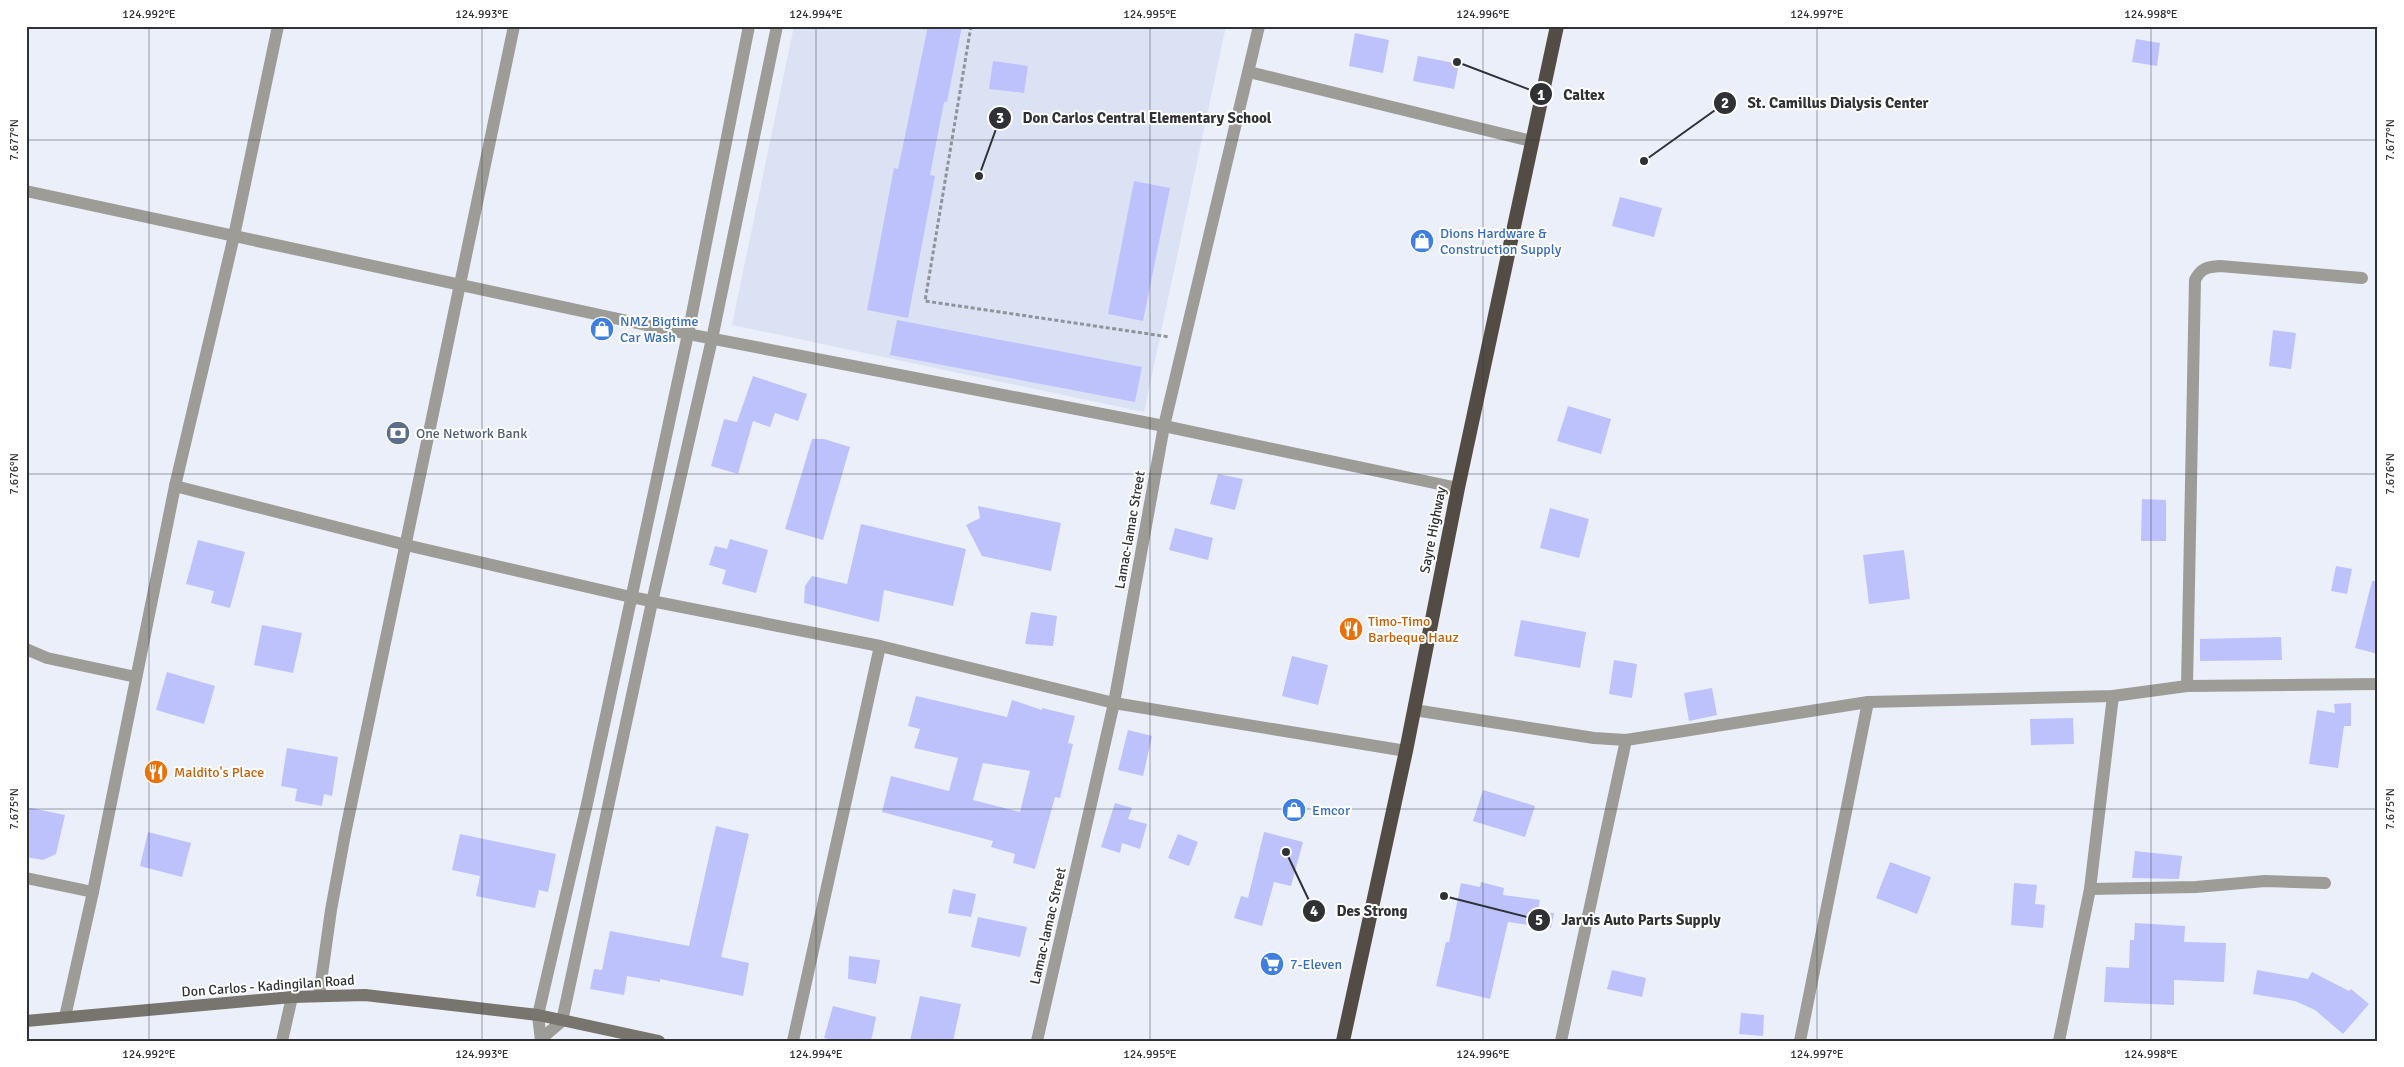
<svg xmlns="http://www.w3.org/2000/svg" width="2404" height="1067" viewBox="0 0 2404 1067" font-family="Signika,sans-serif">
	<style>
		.built { fill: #dbe2f4 }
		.building { fill: #bec2fc; fill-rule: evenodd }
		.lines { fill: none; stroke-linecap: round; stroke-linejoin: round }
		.path { stroke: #8f939a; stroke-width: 3; stroke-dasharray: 4 2.5; stroke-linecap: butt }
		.minor { stroke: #9e9c97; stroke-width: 12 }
		.secondary { stroke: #78746e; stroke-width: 12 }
		.trunk { stroke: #524c44; stroke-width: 14 }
		.ticks { fill: none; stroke: #2f3135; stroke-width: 1; stroke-opacity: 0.45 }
		.labels { text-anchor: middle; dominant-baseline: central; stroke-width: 4; stroke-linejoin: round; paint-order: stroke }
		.shop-label { font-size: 14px; fill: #366cbe; stroke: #fff; text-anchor: start }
		.service-label { font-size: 14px; fill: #4e5e75; stroke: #fff; text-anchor: start }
		.street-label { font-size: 14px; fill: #2f3135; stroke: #fff }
		.food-label { font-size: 14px; fill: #c56008; stroke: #fff; text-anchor: start }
		.leader { fill: none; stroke: #2f3135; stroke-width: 2 }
		.callout-dot { fill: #2f3135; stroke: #fff; stroke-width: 2 }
		.mark-label { font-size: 15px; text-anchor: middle; font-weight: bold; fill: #fff }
		.callout-label { font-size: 15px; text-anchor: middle; font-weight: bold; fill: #2f3135; stroke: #fff; stroke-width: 4; stroke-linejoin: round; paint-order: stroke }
		.neatline { fill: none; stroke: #2f3135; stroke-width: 2 }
		.ticks-label { font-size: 12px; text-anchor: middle; fill: #2f3135 }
	</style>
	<rect width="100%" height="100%" fill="#ebeffa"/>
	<!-- built -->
	<path class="built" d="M794 26H1226L1144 412 732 325Z"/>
	<!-- building -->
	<g class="building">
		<path d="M928 26H962L947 102H944L930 175 935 176 908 318 867 310 894 168 898 169Z"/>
		<path d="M1355 33 1389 40 1383 73 1349 66Z"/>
		<path d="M2136 39 2160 43 2157 66 2132 62Z"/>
		<path d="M1418 56 1459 64 1454 89 1413 81Z"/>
		<path d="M993 61 1028 66 1024 93 989 89Z"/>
		<path d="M1134 181 1170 188 1143 321 1108 314Z"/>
		<path d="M1620 197 1662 208 1654 237 1612 226Z"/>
		<path d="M897 320 1142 367 1135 402 890 355Z"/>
		<path d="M2273 330 2296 333 2291 369 2269 366Z"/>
		<path d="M753 376 807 394 798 421 775 413 770 427 753 421 738 474 711 466 724 419 737 422Z"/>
		<path d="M1568 406 1611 419 1601 454 1557 441Z"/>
		<path d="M812 439H824L850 447 823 540 785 529Z"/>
		<path d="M1218 474 1243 479 1235 510 1210 504Z"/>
		<path d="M2142 499 2166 500V541H2141Z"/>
		<path d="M978 506 1061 523 1051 571 982 556 966 525 980 518Z"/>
		<path d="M1550 508 1589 519 1579 558 1540 548Z"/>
		<path d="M861 524 966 549 953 606 884 590 879 622 804 603 805 586 812 576 847 584Z"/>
		<path d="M1175 528 1213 538 1208 560 1169 550Z"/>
		<path d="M730 539 768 550 756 593 722 584 726 570 709 565 715 546 727 549Z"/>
		<path d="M198 540 245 552 230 608 211 603 214 591 186 584Z"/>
		<path d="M1904 550 1910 599 1869 604 1863 555Z"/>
		<path d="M2336 566 2352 569 2347 594 2331 591Z"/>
		<path d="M2372 581H2378V654L2355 648Z"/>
		<path d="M1031 612 1057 616 1053 646 1025 644Z"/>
		<path d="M1521 620 1586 632 1580 668 1514 656Z"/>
		<path d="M262 625 302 633 293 673 254 665Z"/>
		<path d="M2281 637 2282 660 2200 661V639Z"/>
		<path d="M1292 656 1328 665 1318 705 1282 696Z"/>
		<path d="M1614 660 1637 664 1632 698 1609 694Z"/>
		<path d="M167 672 215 686 204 724 156 710Z"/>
		<path d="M1712 688 1717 715 1689 721 1684 693Z"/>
		<path d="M916 696 1007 717 1012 700 1042 710V708L1075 716 1068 743 1073 744 1060 798 1055 797 1035 869 1013 863 1015 854 991 847 993 841 882 812 891 776 949 791 958 758 914 748 920 729 908 726ZM983 763 1030 771 1020 812 973 800Z"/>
		<path d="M2351 703V726H2344L2338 768 2309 764 2317 710 2335 713 2334 704Z"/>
		<path d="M2073 718 2074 744 2031 745 2030 719Z"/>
		<path d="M1128 730 1152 736 1143 776 1118 770Z"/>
		<path d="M287 748 338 757 332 796 324 794 322 806 295 801 297 789 281 786Z"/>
		<path d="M1483 790 1535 806 1525 837 1473 821Z"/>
		<path d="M1115 803 1132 808 1128 819 1147 824 1140 849 1122 843 1120 853 1101 847Z"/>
		<path d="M26 807 65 815 56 854 43 860 26 857Z"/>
		<path d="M716 826 749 834 721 957 749 963 743 996 660 979V982L627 976 624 995 590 989 594 969 602 970 610 931 689 946Z"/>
		<path d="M148 832 191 843 182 877 140 866Z"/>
		<path d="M1264 832 1303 842 1291 886 1274 882 1262 926 1234 918 1241 896 1248 898Z"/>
		<path d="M460 834 556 854 548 892 539 890 535 908 476 896 480 876 452 870Z"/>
		<path d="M1178 834 1198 842 1189 866 1168 858Z"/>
		<path d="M2135 851 2182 856 2179 879 2132 878Z"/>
		<path d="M1890 862 1931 877 1917 914 1876 898Z"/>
		<path d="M1481 882 1504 888 1503 895 1540 900 1538 911 1554 913 1551 928 1508 922 1490 999 1436 986 1446 942H1449L1461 883 1480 887Z"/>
		<path d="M2014 883 2037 885 2035 904 2045 905 2043 928 2011 925Z"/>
		<path d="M953 889 976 894 971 917 948 913Z"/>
		<path d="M978 917 1027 927 1020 957 971 947Z"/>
		<path d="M2135 923 2185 926 2184 942 2226 943 2224 982 2174 980V1005L2104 1002 2106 967 2129 968 2130 940H2134Z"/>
		<path d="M849 956 880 960 876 984 848 979Z"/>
		<path d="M1612 970 1646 978 1642 997 1607 989Z"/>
		<path d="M2257 970 2308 979 2312 972 2349 991 2351 989 2369 1004 2343 1034 2315 1010 2295 1001 2253 994Z"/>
		<path d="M920 996 961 1004 953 1041H910Z"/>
		<path d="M833 1006 876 1017 871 1041H835L824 1038Z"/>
		<path d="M1741 1013 1764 1015 1763 1036 1739 1034Z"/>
	</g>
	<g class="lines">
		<!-- path -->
		<path class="path" d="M971 26 925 301 1170 337"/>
		<!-- minor -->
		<g class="minor">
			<path d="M1249 72 1531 141"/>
			<path d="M26 191 688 334 1164 426 1458 488"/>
			<path d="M175 486 406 545 631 597 880 646 1114 703 1406 751"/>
			<path d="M26 649 47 658 136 677"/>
			<path d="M2187 686 2195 280C2201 268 2207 267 2220 266L2362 278"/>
			<path d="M1414 710 1594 738 1626 740 1868 702 2113 696 2187 686 2378 684"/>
			<path d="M26 878 93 892"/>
			<path d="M2090 889 2196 887 2265 881 2325 883"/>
			<path d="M319 996 331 910 345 834 514 26"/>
			<path d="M65 1017 93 892 175 486 234 236 278 26"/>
			<path d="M541 1039 562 1021 652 602 712 339 777 26"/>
			<path d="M282 1041 292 997"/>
			<path d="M541 1041 538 1015 587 804 688 334 749 26"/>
			<path d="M793 1041 880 646"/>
			<path d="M1037 1041 1114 703 1164 426 1259 26"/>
			<path d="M1561 1041 1626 740"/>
			<path d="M1800 1041 1868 702"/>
			<path d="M2059 1041 2090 889 2113 696"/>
		</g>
		<!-- secondary -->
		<path class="secondary" d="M26 1021 292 997 365 995 538 1015 659 1041"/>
		<!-- trunk -->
		<path class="trunk" d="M1343 1041 1406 751 1458 488 1557 26"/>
	</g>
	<!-- ticks -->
	<path class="ticks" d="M149 26V1041M482 26V1041M816 26V1041M1150 26V1041M1483 26V1041M1817 26V1041M2151 26V1041M26 140H2378M26 474H2378M26 809H2378"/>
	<!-- icons -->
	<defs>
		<g id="shop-disc" transform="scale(1.25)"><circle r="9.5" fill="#3f7fe0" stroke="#fff"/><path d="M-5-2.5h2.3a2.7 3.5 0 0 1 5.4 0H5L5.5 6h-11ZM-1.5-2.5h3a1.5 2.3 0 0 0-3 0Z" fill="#fff"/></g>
		<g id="bank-disc" transform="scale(1.25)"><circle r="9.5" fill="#5c6f8a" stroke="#fff"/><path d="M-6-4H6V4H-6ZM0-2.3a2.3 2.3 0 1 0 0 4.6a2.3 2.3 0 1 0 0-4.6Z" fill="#fff"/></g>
		<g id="restaurant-disc" transform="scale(1.25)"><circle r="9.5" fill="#e8710a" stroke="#fff"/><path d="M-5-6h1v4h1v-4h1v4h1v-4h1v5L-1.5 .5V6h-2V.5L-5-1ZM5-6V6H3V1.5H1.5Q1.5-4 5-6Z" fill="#fff"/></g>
		<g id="supermarket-disc" transform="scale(1.25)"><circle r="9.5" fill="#3f7fe0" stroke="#fff"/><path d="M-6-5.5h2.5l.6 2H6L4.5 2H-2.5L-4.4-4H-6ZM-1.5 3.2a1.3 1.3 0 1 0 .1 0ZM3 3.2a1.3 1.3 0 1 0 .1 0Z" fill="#fff"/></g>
	</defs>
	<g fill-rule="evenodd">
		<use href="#shop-disc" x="1422" y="241"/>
		<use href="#shop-disc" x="602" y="329"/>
		<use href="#bank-disc" x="398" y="433"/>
		<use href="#restaurant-disc" x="1351" y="629"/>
		<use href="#restaurant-disc" x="156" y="772"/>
		<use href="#shop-disc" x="1294" y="810"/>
		<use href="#supermarket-disc" x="1272" y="964"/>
	</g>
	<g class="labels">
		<!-- shop labels -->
		<g class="shop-label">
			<text x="1440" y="233">Dions Hardware &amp;<tspan x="1440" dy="16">Construction Supply</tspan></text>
			<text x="620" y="321">NMZ Bigtime<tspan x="620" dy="16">Car Wash</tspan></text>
			<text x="1312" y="810">Emcor</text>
			<text x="1290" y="964">7-Eleven</text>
		</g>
		<!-- service labels -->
		<g class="service-label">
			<text x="416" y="433">One Network Bank</text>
		</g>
		<!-- street labels -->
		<g class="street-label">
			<text transform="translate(1130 530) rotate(-80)">Lamac-lamac Street</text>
			<text transform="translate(1433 530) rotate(-79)">Sayre Highway</text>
			<text transform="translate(1048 926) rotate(-77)">Lamac-lamac Street</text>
			<text transform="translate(268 986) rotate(-4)">Don Carlos - Kadingilan Road</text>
		</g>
		<!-- food labels -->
		<g class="food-label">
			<text x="1368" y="621">Timo-Timo<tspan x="1368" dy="16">Barbeque Hauz</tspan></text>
			<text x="174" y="772">Maldito's Place</text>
		</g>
	</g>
	<!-- callouts -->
	<path class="leader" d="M1457 62L1541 94M1644 161L1725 103M979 176L1000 118M1286 852L1314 911M1444 896L1539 920"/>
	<g class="callout-dot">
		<circle cx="1457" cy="62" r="5"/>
		<circle cx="1644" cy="161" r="5"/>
		<circle cx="979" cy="176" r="5"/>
		<circle cx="1286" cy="852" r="5"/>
		<circle cx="1444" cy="896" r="5"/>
		<circle cx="1541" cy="94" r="12"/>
		<circle cx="1725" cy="103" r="12"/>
		<circle cx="1000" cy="118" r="12"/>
		<circle cx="1314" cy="911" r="12"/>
		<circle cx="1539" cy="920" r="12"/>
	</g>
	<g class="mark-label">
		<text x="1541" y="100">1</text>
		<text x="1725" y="108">2</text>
		<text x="1000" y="123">3</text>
		<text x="1314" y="916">4</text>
		<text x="1539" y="925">5</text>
	</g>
	<g class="callout-label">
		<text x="1584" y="100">Caltex</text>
		<text x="1838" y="108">St. Camillus Dialysis Center</text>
		<text x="1147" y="123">Don Carlos Central Elementary School</text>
		<text x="1372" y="916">Des Strong</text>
		<text x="1641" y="925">Jarvis Auto Parts Supply</text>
	</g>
	<!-- border -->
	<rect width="2404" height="1067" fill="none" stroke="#ffffff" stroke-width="55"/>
	<rect x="28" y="28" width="2348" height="1012" class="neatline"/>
	<g class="ticks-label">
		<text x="149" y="18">124.992°E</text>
		<text x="482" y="18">124.993°E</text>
		<text x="816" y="18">124.994°E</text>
		<text x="1150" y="18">124.995°E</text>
		<text x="1483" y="18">124.996°E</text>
		<text x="1817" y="18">124.997°E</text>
		<text x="2151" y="18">124.998°E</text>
		<text transform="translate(14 140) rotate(-90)" y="4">7.677°N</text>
		<text transform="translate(2390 140) rotate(-90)" y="4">7.677°N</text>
		<text transform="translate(14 474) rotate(-90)" y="4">7.676°N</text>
		<text transform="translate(2390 474) rotate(-90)" y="4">7.676°N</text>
		<text transform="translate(14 809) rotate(-90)" y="4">7.675°N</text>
		<text transform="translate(2390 809) rotate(-90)" y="4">7.675°N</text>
		<text x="149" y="1058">124.992°E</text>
		<text x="482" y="1058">124.993°E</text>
		<text x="816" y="1058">124.994°E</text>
		<text x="1150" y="1058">124.995°E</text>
		<text x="1483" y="1058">124.996°E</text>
		<text x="1817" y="1058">124.997°E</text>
		<text x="2151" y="1058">124.998°E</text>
	</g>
</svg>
